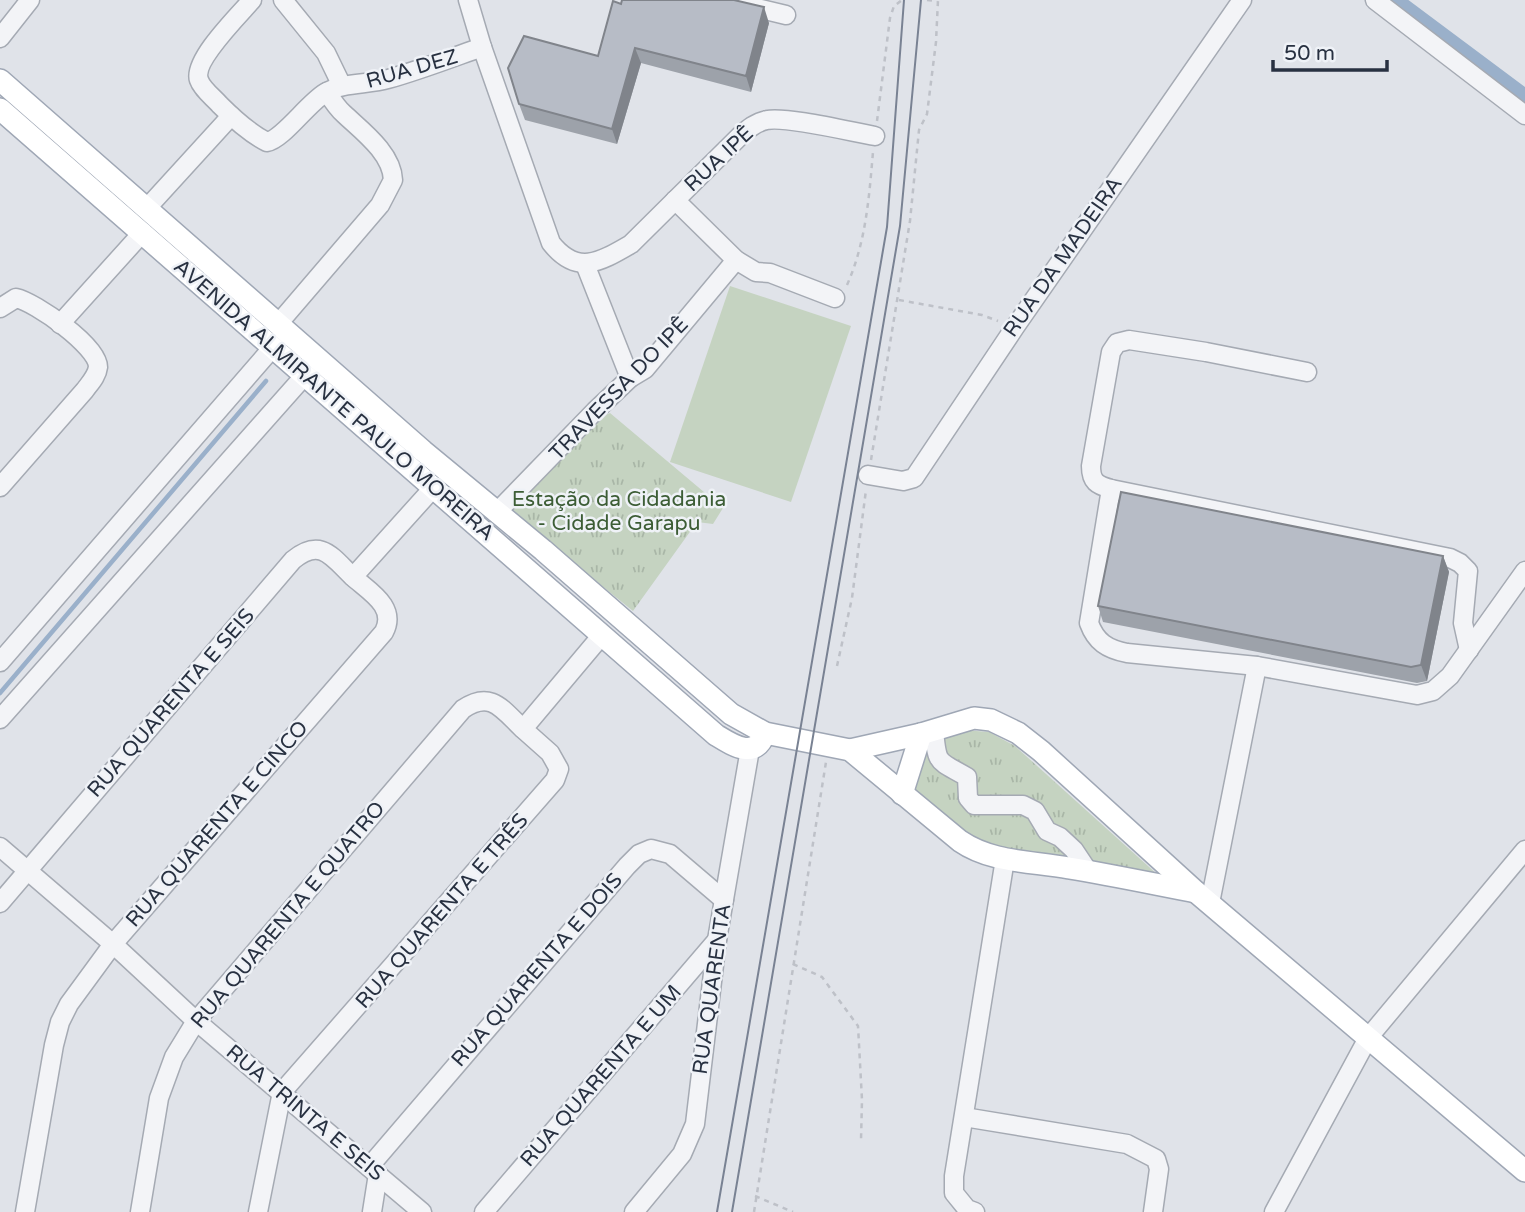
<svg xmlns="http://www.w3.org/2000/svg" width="1525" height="1212" viewBox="0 0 1525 1212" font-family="'Varela Round',sans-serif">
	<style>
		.park { fill: url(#park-tufts) }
		.garden { fill: #c5d3c1 }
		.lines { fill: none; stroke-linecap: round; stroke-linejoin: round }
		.stream { stroke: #9ab0ca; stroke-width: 4.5 }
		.canal { stroke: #9ab0ca; stroke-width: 16 }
		.minor-casing { stroke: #a5aab3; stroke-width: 21 }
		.major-casing { stroke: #9fa7b5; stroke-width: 24 }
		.path { stroke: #bec1c8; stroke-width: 2.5; stroke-dasharray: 5 5; stroke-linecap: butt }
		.minor { stroke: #f3f4f7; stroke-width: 18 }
		.major { stroke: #fff; stroke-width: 21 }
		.tram { stroke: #798293; stroke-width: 2 }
		.wall { fill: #9da2aa }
		.shaded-wall { fill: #80848b }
		.building { fill: #b7bcc6; stroke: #80848b; stroke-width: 2 }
		.labels { text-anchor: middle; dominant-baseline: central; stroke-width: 5; stroke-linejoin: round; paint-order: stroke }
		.street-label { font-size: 21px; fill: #283141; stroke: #eff2f7 }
		.park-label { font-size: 21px; fill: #3c5d35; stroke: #eff2f7 }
	</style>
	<defs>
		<pattern id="park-tufts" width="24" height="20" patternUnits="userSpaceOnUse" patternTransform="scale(1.75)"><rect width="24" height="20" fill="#c5d3c1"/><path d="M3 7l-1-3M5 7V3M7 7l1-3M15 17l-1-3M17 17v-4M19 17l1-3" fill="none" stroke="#a9b6a7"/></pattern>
	</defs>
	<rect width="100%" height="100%" fill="#e0e3e9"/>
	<!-- park -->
	<g class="park">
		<path d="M610 413 723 508 713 524 697 522 633 611 510 512 596 419Z"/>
		<path d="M963 730 989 732 1015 746 1158 875 992 854 915 796C906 757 928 741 963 730Z"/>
	</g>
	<!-- garden -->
	<path class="garden" d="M730 286 851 326 791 502 670 462Z"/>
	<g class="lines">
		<!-- stream -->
		<path class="stream" d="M0 693 266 381"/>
		<!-- canal -->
		<path class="canal" d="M1395 0 1525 97"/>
		<!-- minor casing -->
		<g class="minor-casing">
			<g id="minor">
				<path d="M252 0C240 14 192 61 199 80 202 89 213 97 220 105 234 119 249 133 267 142 283 139 307 104 325 93 343 82 368 85 388 79 420 70 451 58 482 47"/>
				<path d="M283 0 326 53 342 86"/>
				<path d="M468 0 482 47 551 243C577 276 600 262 631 244L740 136C748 129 756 122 767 120 786 116 852 132 875 136"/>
				<path d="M723 0 786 15"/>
				<path d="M1375 0 1525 115"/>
				<path d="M0 38 30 0"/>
				<path d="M675 200 736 260 756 272 770 273 835 298"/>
				<path d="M147 208 231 116"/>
				<path d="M585 264 630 378"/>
				<path d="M0 308 16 298C35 302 98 346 98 367 97 376 90 383 85 390L0 487"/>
				<path d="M60 324 143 232"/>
				<path d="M278 324 380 205 393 180C392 153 362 131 344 114 337 108 332 100 327 92"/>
				<path d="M1307 372 1206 352 1129 340 1117 343 1111 352 1091 466C1091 482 1097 485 1111 489L1450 558 1460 563 1468 571 1463 623 1469 650"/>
				<path d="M868 475 903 481 914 478 1015 327 1242 0"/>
				<path d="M1111 489 1089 623C1096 642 1107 649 1127 653L1257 666 1417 695 1433 691 1450 676 1525 571"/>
				<path d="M496 513 595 411 630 378 645 369 736 260"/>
				<path d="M0 662 280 339"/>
				<path d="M0 719 314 365"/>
				<path d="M934 730C937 766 938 760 967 777L968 798 974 805H1023L1035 811 1047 831 1060 837 1074 850 1088 871"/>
				<path d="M0 847 113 944 196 1021 422 1212"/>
				<path d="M0 903 293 560C321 537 332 557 353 577"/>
				<path d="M1210 903 1257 666"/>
				<path d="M964 1117 1127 1144 1156 1159 1159 1169 1153 1212"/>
				<path d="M369 1167 627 866 639 854 651 849 670 854 724 900"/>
				<path d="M25 1212 54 1045 60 1022 69 1004 113 944 384 632C397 607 370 592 353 577L434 487"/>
				<path d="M140 1212 159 1098 174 1057 196 1021 463 709C491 690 502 709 523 729"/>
				<path d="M258 1212 282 1092 555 780 559 769 550 753 523 729 602 635"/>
				<path d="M372 1212 378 1174"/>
				<path d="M484 1212 717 940"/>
				<path d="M634 1212 682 1154 695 1124 717 940 750 749"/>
				<path d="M975 1212 967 1209 954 1193V1176L1005 859"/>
				<path d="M1274 1212 1368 1038 1525 850"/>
			</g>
		</g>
		<!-- major casing -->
		<g class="major-casing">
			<g id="major">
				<path d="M0 80 423 451 543 550 731 714 765 733 850 750 960 841C992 863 1032 861 1069 868 1112 875 1154 884 1196 892"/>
				<path d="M0 109 716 735C734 746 755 760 765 733"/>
				<path d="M850 750 921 734 974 718 991 720 1018 733 1041 751 1196 892 1525 1171"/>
				<path d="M902 794 921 734"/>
			</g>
		</g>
		<!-- path -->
		<g class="path">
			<path d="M927 0 937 1"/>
			<path d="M877 121 890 18 894 6 902 0"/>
			<path d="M847 285C866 242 869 198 873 152"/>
			<path d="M899 300 982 315 998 321"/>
			<path d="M871 460 910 221 919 130 927 114 936 42 938 0"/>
			<path d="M837 666 852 598 866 490"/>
			<path d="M793 964 822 977 858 1026 862 1100 861 1140"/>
			<path d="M755 1196 793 1212"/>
			<path d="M754 1212 826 762"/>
		</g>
		<!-- minor -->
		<use href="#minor" class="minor"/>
		<!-- major -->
		<use href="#major" class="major"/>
		<!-- tram -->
		<g class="tram">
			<path d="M717 1212 887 227 904 0"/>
			<path d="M732 1212 900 226 921 0"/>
		</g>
	</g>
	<!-- wall -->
	<g class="wall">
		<path d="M621 4 769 23 751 92 641 63 617 144 525 120 519 104 598 56Z"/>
		<path d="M1443 556 1449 572 1427 681 1417 683 1103 622 1098 606Z"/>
	</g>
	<!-- shaded-wall -->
	<g class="shaded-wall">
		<path d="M764 7 769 23 751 92 746 76Z"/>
		<path d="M635 48 641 63 617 144 612 129Z"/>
		<path d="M1443 556 1449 572 1427 681 1421 665Z"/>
	</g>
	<!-- building -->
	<g class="building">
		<path d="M622 0H734L764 7 746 76 635 48 612 129 519 104 508 68 524 36 598 56 613 1 621 4Z"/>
		<path d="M1121 492 1443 556 1421 665 1411 667 1098 606Z"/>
	</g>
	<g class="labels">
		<!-- street labels -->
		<g class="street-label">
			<text transform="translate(412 69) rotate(-16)">RUA DEZ</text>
			<text transform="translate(719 159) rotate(-43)">RUA IPÊ</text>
			<text transform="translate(1063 257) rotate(-55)">RUA DA MADEIRA</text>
			<text transform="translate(619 389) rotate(-46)">TRAVESSA DO IPÊ</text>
			<text transform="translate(334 400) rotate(41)">AVENIDA ALMIRANTE PAULO MOREIRA</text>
			<text transform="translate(171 703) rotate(-49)">RUA QUARENTA E SEIS</text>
			<text transform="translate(217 824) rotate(-49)">RUA QUARENTA E CINCO</text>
			<text transform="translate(442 911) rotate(-49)">RUA QUARENTA E TRÊS</text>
			<text transform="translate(288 915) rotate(-50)">RUA QUARENTA E QUATRO</text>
			<text transform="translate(537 970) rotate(-49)">RUA QUARENTA E DOIS</text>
			<text transform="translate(712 989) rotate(-82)">RUA QUARENTA</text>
			<text transform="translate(601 1076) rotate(-49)">RUA QUARENTA E UM</text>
			<text transform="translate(305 1113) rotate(40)">RUA TRINTA E SEIS</text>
		</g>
		<!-- park labels -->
		<g class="park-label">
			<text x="619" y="499">Estação da Cidadania<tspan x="619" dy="24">- Cidade Garapu</tspan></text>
		</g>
	</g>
	<!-- scale -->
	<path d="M1273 60v10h114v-10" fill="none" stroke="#283141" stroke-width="3.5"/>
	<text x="1284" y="60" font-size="21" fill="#283141" stroke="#eff2f7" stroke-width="5" paint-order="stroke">50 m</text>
</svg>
